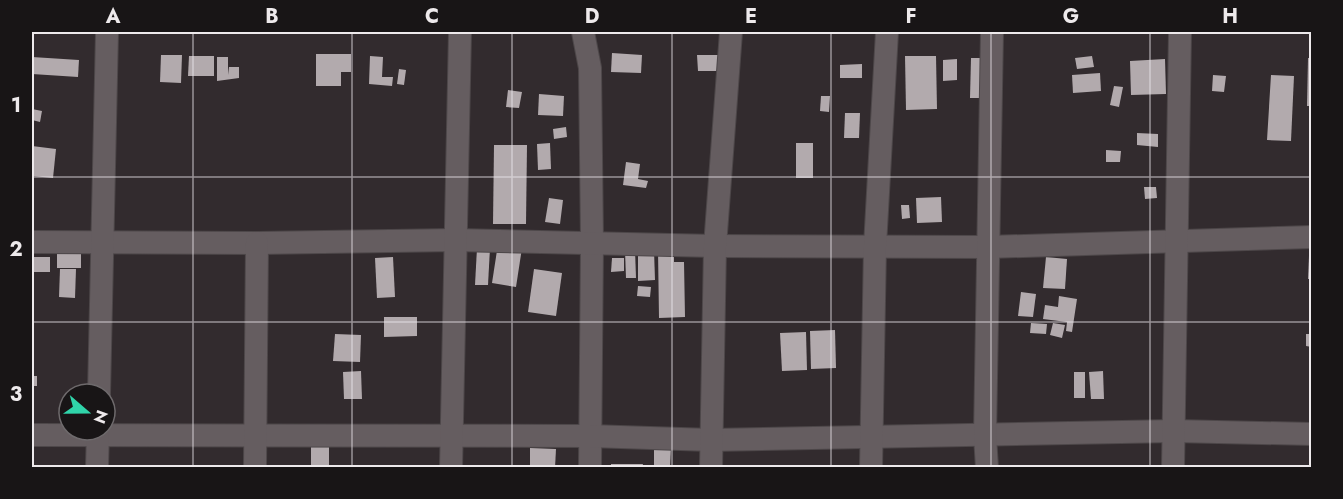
<svg xmlns="http://www.w3.org/2000/svg" width="1343" height="499" viewBox="0 0 1343 499" font-family="Jost,sans-serif">
	<style>
		.building { fill: #b2aaad }
		.lines { fill: none; stroke-linecap: round; stroke-linejoin: round }
		.minor-casing { stroke: #4d4749; stroke-width: 24 }
		.minor { stroke: #655d60; stroke-width: 22 }
		.grid { fill: none; stroke: #eeeaec; stroke-width: 1.5; stroke-opacity: 0.55 }
		.neatline { fill: none; stroke: #eeeaec; stroke-width: 2 }
		.grid-label { font-size: 20px; text-anchor: middle; font-weight: bold; fill: #eeeaec }
	</style>
	<rect width="100%" height="100%" fill="#322b2e"/>
	<!-- building -->
	<g class="building">
		<path d="M612 53 642 55 641 73 611 72Z"/>
		<path d="M316 54H351V72H341V86H316Z"/>
		<path d="M161 55H182L181 83 160 82Z"/>
		<path d="M697 55H718V71H698Z"/>
		<path d="M189 56H214V76H188Z"/>
		<path d="M370 56 383 57 382 77H393L392 86 369 84Z"/>
		<path d="M905 56H936L937 109 906 110Z"/>
		<path d="M1092 56 1094 67 1077 69 1075 58Z"/>
		<path d="M32 57 79 60 78 77 32 74Z"/>
		<path d="M217 57H228V75L229 67H239V78L217 81Z"/>
		<path d="M971 58H986L985 98H970Z"/>
		<path d="M1308 58H1312V106H1307Z"/>
		<path d="M957 59V80L943 81V60Z"/>
		<path d="M1165 59 1166 94 1131 95 1130 61Z"/>
		<path d="M862 64V78H840V65Z"/>
		<path d="M399 69 406 70 404 85 397 84Z"/>
		<path d="M1100 73 1101 91 1073 93 1072 75Z"/>
		<path d="M1213 75 1226 76 1224 92 1212 91Z"/>
		<path d="M1271 75 1294 76 1291 141 1267 140Z"/>
		<path d="M1114 86 1123 87 1119 107 1110 105Z"/>
		<path d="M508 90 522 92 519 108 506 107Z"/>
		<path d="M539 94 564 96 563 116 538 115Z"/>
		<path d="M821 96H830L829 112 820 111Z"/>
		<path d="M32 109 42 111 40 122 32 120Z"/>
		<path d="M845 113H860L859 138H844Z"/>
		<path d="M566 127 567 137 554 139 553 129Z"/>
		<path d="M1137 133 1158 134V147L1137 145Z"/>
		<path d="M550 143 551 169 538 170 537 144Z"/>
		<rect x="796" y="143" width="17" height="35"/>
		<path d="M494 145H527L526 224H493Z"/>
		<path d="M32 146 56 149 53 178 32 176Z"/>
		<path d="M1106 150 1121 151 1120 162H1106Z"/>
		<path d="M626 162 640 164 638 179 648 181 646 188 623 185Z"/>
		<path d="M1144 187H1156L1157 198 1145 199Z"/>
		<path d="M941 197 942 222 917 223 916 198Z"/>
		<path d="M549 198 563 200 560 224 545 222Z"/>
		<path d="M901 205H909L910 218 902 219Z"/>
		<path d="M498 244 522 248 516 287 492 283Z"/>
		<path d="M477 248H490L488 285H475Z"/>
		<rect x="57" y="249" width="24" height="19"/>
		<path d="M674 249V262H684L685 317 659 318 658 250Z"/>
		<path d="M635 250 636 278H626L625 251Z"/>
		<path d="M638 250H654L655 280 638 281Z"/>
		<path d="M1309 256H1312V279H1308Z"/>
		<rect x="32" y="257" width="18" height="15"/>
		<path d="M393 257 395 297 377 298 375 258Z"/>
		<path d="M1046 257 1067 259 1065 289 1043 288Z"/>
		<path d="M612 258H624V271L611 272Z"/>
		<path d="M60 269H76L75 298 59 297Z"/>
		<path d="M534 269 562 273 556 316 528 312Z"/>
		<path d="M638 286 651 287 650 297 637 296Z"/>
		<path d="M1021 292 1036 294 1033 317 1018 316Z"/>
		<path d="M1059 296 1077 299 1072 332 1066 331 1067 322 1043 319 1045 305 1058 307Z"/>
		<path d="M384 317H417V336L384 337Z"/>
		<path d="M1031 323 1047 324 1046 334 1030 333Z"/>
		<path d="M1053 323 1065 325 1062 338 1050 335Z"/>
		<path d="M835 330 836 368 811 369 810 331Z"/>
		<path d="M806 332 807 370 782 371 780 333Z"/>
		<path d="M335 334 361 335 360 362 333 361Z"/>
		<path d="M1306 334H1312V347L1306 346Z"/>
		<path d="M361 371 362 399H344L343 372Z"/>
		<path d="M1103 371 1104 399H1091L1089 372Z"/>
		<rect x="1074" y="372" width="11" height="26"/>
		<rect x="32" y="376" width="5" height="10"/>
		<rect x="311" y="444" width="18" height="24"/>
		<path d="M654 446 671 447 670 468H654Z"/>
		<path d="M530 448 556 449 555 468H530Z"/>
		<path d="M611 464H643L642 468H611Z"/>
	</g>
	<g class="lines">
		<!-- minor casing -->
		<g class="minor-casing">
			<g id="minor">
				<path d="M583 32 590 68 592 243 590 468"/>
				<path d="M32 242 257 243 456 240 715 246 988 247 1312 237"/>
				<path d="M99 394 107 32"/>
				<path d="M32 435 590 436 711 440 1174 431 1312 434"/>
				<path d="M97 468 98 430"/>
				<path d="M255 468 257 243"/>
				<path d="M451 468 460 32"/>
				<path d="M711 468 715 246 731 32"/>
				<path d="M871 468 875 246 887 32"/>
				<path d="M987 468 985 436 992 32"/>
				<path d="M1173 468 1180 32"/>
			</g>
		</g>
		<!-- minor -->
		<use href="#minor" class="minor"/>
	</g>
	<!-- grid -->
	<path class="grid" d="M193 32V468M352 32V468M512 32V468M672 32V468M831 32V468M991 32V468M1150 32V468M32 177H1312M32 322H1312"/>
	<!-- border -->
	<rect width="1343" height="499" fill="none" stroke="#181516" stroke-width="66"/>
	<!-- north arrow -->
	<g transform="translate(87 412) rotate(110)"><circle r="28" fill="#181516" stroke="#6e6a6c" stroke-width="1.5"/>
	<path d="M0-4.5L10 22L0 15L-10 22Z" fill="#30d4aa"/>
	<text y="-9" font-size="16" font-weight="bold" text-anchor="middle" fill="#eeeaec">N</text>
	</g>
	<rect x="33" y="33" width="1277" height="433" class="neatline"/>
	<g class="grid-label">
		<text x="113" y="23">A</text>
		<text x="272" y="23">B</text>
		<text x="432" y="23">C</text>
		<text x="592" y="23">D</text>
		<text x="751" y="23">E</text>
		<text x="911" y="23">F</text>
		<text x="1071" y="23">G</text>
		<text x="1230" y="23">H</text>
		<text x="16" y="112">1</text>
		<text x="16" y="256">2</text>
		<text x="16" y="401">3</text>
	</g>
</svg>
